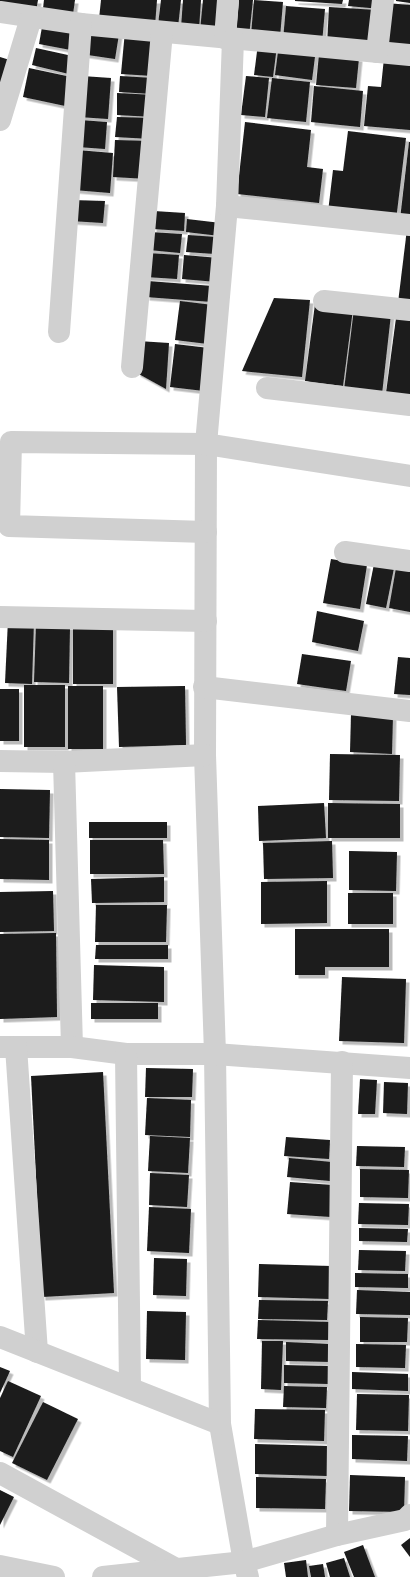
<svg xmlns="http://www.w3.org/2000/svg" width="410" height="1577" font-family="'Roboto Condensed',sans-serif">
<defs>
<filter id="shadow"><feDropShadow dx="3.5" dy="3.5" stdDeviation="0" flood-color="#0004"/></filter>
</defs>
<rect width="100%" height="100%" fill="#fff"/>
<g fill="#1a1a1a" filter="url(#shadow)">
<path d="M0,0H38L36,11L0,5Z"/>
<path d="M44,0H75L72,21L42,17Z"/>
<path d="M101,0H157L155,25L99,19Z"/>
<path d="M161,0H181L178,27L158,25Z"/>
<path d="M183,0H201L199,29L181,28Z"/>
<path d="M203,0H226L223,34L200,31Z"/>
<path d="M239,0H253L249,36L236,34Z"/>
<path d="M254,0L283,2L280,37L251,35Z"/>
<path d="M295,0H343L342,4L295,1Z"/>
<path d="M349,0H382L381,9L348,6Z"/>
<path d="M396,0H410V3L396,1Z"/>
<path d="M386,3L410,5V48L382,45Z"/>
<path d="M286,6L325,9L322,43L283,40Z"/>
<path d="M329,7L376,10L374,48L327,45Z"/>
<path d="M42,27L79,34L76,51L39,44Z"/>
<path d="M84,29L119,34L115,59L81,54Z"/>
<path d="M125,31L156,34L153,76L121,74Z"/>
<path d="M258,44L277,46L273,77L254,75Z"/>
<path d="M279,44L316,49L312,80L275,75Z"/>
<path d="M36,48L77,57L73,75L32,65Z"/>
<path d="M319,54L359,58L356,88L316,85Z"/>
<path d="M0,57L13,61L0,100Z"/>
<path d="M384,58L410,60V130L364,126L368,86L381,87Z"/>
<path d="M29,68L76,78L70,107L23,97Z"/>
<path d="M82,76L111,78L108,119L79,117Z"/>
<path d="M120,76L153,78L152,94L119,92Z"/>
<path d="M246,76L269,78L265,117L241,115Z"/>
<path d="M272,78L310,82L306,122L267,118Z"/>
<path d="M314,86L363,91L360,127L311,122Z"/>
<path d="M117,93L154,95L153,117L117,115Z"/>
<path d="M117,117L152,118L151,139L115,137Z"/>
<path d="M80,120L107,122L105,149L78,147Z"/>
<path d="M245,122L311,130L307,167L323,169L319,203L237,194Z"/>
<path d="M348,131L406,138L396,220L328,212L333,170L343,171Z"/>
<path d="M115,140L150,141L148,179L113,177Z"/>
<path d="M409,142H410V220L400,219Z"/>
<path d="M77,150L113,153L110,193L74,190Z"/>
<path d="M72,200L105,201L103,223L71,221Z"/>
<path d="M154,211L185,213L184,231L153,229Z"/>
<path d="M187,219L221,223L220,236L186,232Z"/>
<path d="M407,229H410V304L398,303Z"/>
<path d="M150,232L182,234L180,253L149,250Z"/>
<path d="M188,235L216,237L215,254L186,252Z"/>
<path d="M148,253L179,255L177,279L146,277Z"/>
<path d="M184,255L219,258L217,282L182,279Z"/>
<path d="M148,281L213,286L212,302L146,297Z"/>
<path d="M274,298L310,300L302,377L242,371Z"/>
<path d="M180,301L213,305L208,344L175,340Z"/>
<path d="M315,304L353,309L343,386L305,381Z"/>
<path d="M354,309L391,314L382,394L344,390Z"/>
<path d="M396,318L410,320V397L386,393Z"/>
<path d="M138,341L169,343L166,389L137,373Z"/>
<path d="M175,344L209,348L204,391L170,387Z"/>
<path d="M331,559L367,565L360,609L323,603Z"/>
<path d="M375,559L395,563L386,608L366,604Z"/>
<path d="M396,568L410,571V612L389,608Z"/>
<path d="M317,611L364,621L358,651L312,642Z"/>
<path d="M8,620L34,621L32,684L5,683Z"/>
<rect x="73" y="624" width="40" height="60"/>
<path d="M36,625L70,626L69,683L34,682Z"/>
<path d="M302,654L351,661L346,691L297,684Z"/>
<path d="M398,657L410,658V695L394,694Z"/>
<rect x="24" y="685" width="41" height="62"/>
<rect x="68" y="686" width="35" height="63"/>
<path d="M185,686L186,745L119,747L117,687Z"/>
<rect x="0" y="689" width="19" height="52"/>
<path d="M351,714L393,715L392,754L350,752Z"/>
<path d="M330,754L400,755L399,801L329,800Z"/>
<path d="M0,789L50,790L49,838L0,837Z"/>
<path d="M324,803L326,838L259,841L258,806Z"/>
<path d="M328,803L400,804V838H328Z"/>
<rect x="89" y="822" width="78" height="16"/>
<path d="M0,839L49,840V880L0,879Z"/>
<path d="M90,840H163L164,874H90Z"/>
<path d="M332,841L333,878L264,879L263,843Z"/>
<path d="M349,851L397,852L396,891L349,890Z"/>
<path d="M164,877V902L92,903L91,879Z"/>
<path d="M327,881V923L261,924V882Z"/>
<path d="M53,891L54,931L0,932V892Z"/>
<rect x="348" y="893" width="45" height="31"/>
<path d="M96,905H167L166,942H95Z"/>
<path d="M295,929H389V967H325V975H295Z"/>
<path d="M56,933L57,1017L0,1019V934Z"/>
<path d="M96,945H168V959H95Z"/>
<path d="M94,965L164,967V1002L93,1000Z"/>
<path d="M342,977L406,979L404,1043L339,1041Z"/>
<rect x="91" y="1003" width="67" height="16"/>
<path d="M146,1068L193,1069L192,1097H145Z"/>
<path d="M103,1072L114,1293L42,1297L31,1076Z"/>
<path d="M360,1079L377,1080L375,1114H358Z"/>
<path d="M384,1082L408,1083L407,1114L383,1113Z"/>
<path d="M147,1098L191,1100L190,1137L145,1135Z"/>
<path d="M150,1136L190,1138L188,1173L148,1171Z"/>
<path d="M286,1137L330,1140L329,1159L284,1156Z"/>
<path d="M357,1146L405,1147L404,1167L356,1166Z"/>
<path d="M289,1158L332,1162L330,1181L287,1177Z"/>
<path d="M360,1169L409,1170L408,1198L360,1197Z"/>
<path d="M150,1173L189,1175L187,1207L149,1205Z"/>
<path d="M290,1182L333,1185L331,1217L287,1214Z"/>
<path d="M359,1203L409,1204L408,1225L358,1224Z"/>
<path d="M149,1207L191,1209L189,1253L147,1251Z"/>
<path d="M359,1228L408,1229L407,1242L359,1241Z"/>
<path d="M359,1250L406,1251L405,1271L358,1270Z"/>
<path d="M154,1258L187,1259L186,1296L153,1295Z"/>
<path d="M259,1264L331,1266L330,1299L258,1297Z"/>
<path d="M355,1273L408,1274V1288L355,1287Z"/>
<path d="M357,1290L410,1292V1315L356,1314Z"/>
<path d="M259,1300L328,1301L327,1320L258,1319Z"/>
<path d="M147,1311L186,1312L185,1360L146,1359Z"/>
<path d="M360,1317L408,1318L407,1342H360Z"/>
<path d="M258,1320L330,1322V1340L257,1339Z"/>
<path d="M262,1341H283L281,1390L261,1389Z"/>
<path d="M286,1342L332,1344V1362L286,1361Z"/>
<path d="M356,1344L406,1345L405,1368L356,1367Z"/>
<path d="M284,1365L330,1366V1384L284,1383Z"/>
<path d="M0,1367L10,1371L0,1393Z"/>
<path d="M352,1372L408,1374V1391L352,1389Z"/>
<path d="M8,1381L41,1396L13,1457L0,1451V1398Z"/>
<path d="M284,1386L327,1387L326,1408L283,1407Z"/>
<path d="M357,1394L409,1395L408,1431L356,1430Z"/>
<path d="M43,1402L78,1419L47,1480L12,1463Z"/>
<path d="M255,1409L325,1410L324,1441L254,1439Z"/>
<path d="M352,1435L408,1436L407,1461L352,1459Z"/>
<path d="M255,1444L329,1446L328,1476L255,1474Z"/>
<path d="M350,1475L405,1477L404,1512L349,1511Z"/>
<path d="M256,1477L326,1479L325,1509L256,1508Z"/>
<path d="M0,1490L14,1497L0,1525Z"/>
<path d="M410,1538V1557L401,1545Z"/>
<path d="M363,1545L375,1577H354L344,1552Z"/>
<path d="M344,1558L350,1577H330L326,1563Z"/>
<path d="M306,1560L308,1577H286L284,1563Z"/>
<path d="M323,1564L325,1577H311L309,1566Z"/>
</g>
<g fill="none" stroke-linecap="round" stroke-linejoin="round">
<g stroke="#d0d0d0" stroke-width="22">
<path d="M0,12L81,24L410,55"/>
<path d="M225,38L228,0"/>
<path d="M233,39L227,206L206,444L205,755L215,1054L220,1424L244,1562L248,1577"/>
<path d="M377,52L383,0"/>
<path d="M0,120L31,18"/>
<path d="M227,206L410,225"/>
<path d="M324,301L410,310"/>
<path d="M59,332L81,24"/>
<path d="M132,367L162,32"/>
<path d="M267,388L410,405"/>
<path d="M206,532L9,526L11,442L206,444L410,476"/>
<path d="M345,552L410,561"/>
<path d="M0,617L206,621"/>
<path d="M204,687L410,711"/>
<path d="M0,761L64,762L205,755"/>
<path d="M64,762L72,1047"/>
<path d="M0,1047H72L126,1054H215L410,1068"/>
<path d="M16,1047L37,1352"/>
<path d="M126,1054L130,1388"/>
<path d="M0,1337L220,1424"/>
<path d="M0,1473L176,1569"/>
<path d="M337,1535L342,1062"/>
<path d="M0,1566L54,1577"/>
<path d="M103,1577L244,1562L337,1535L405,1520L410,1515"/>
</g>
</g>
</svg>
